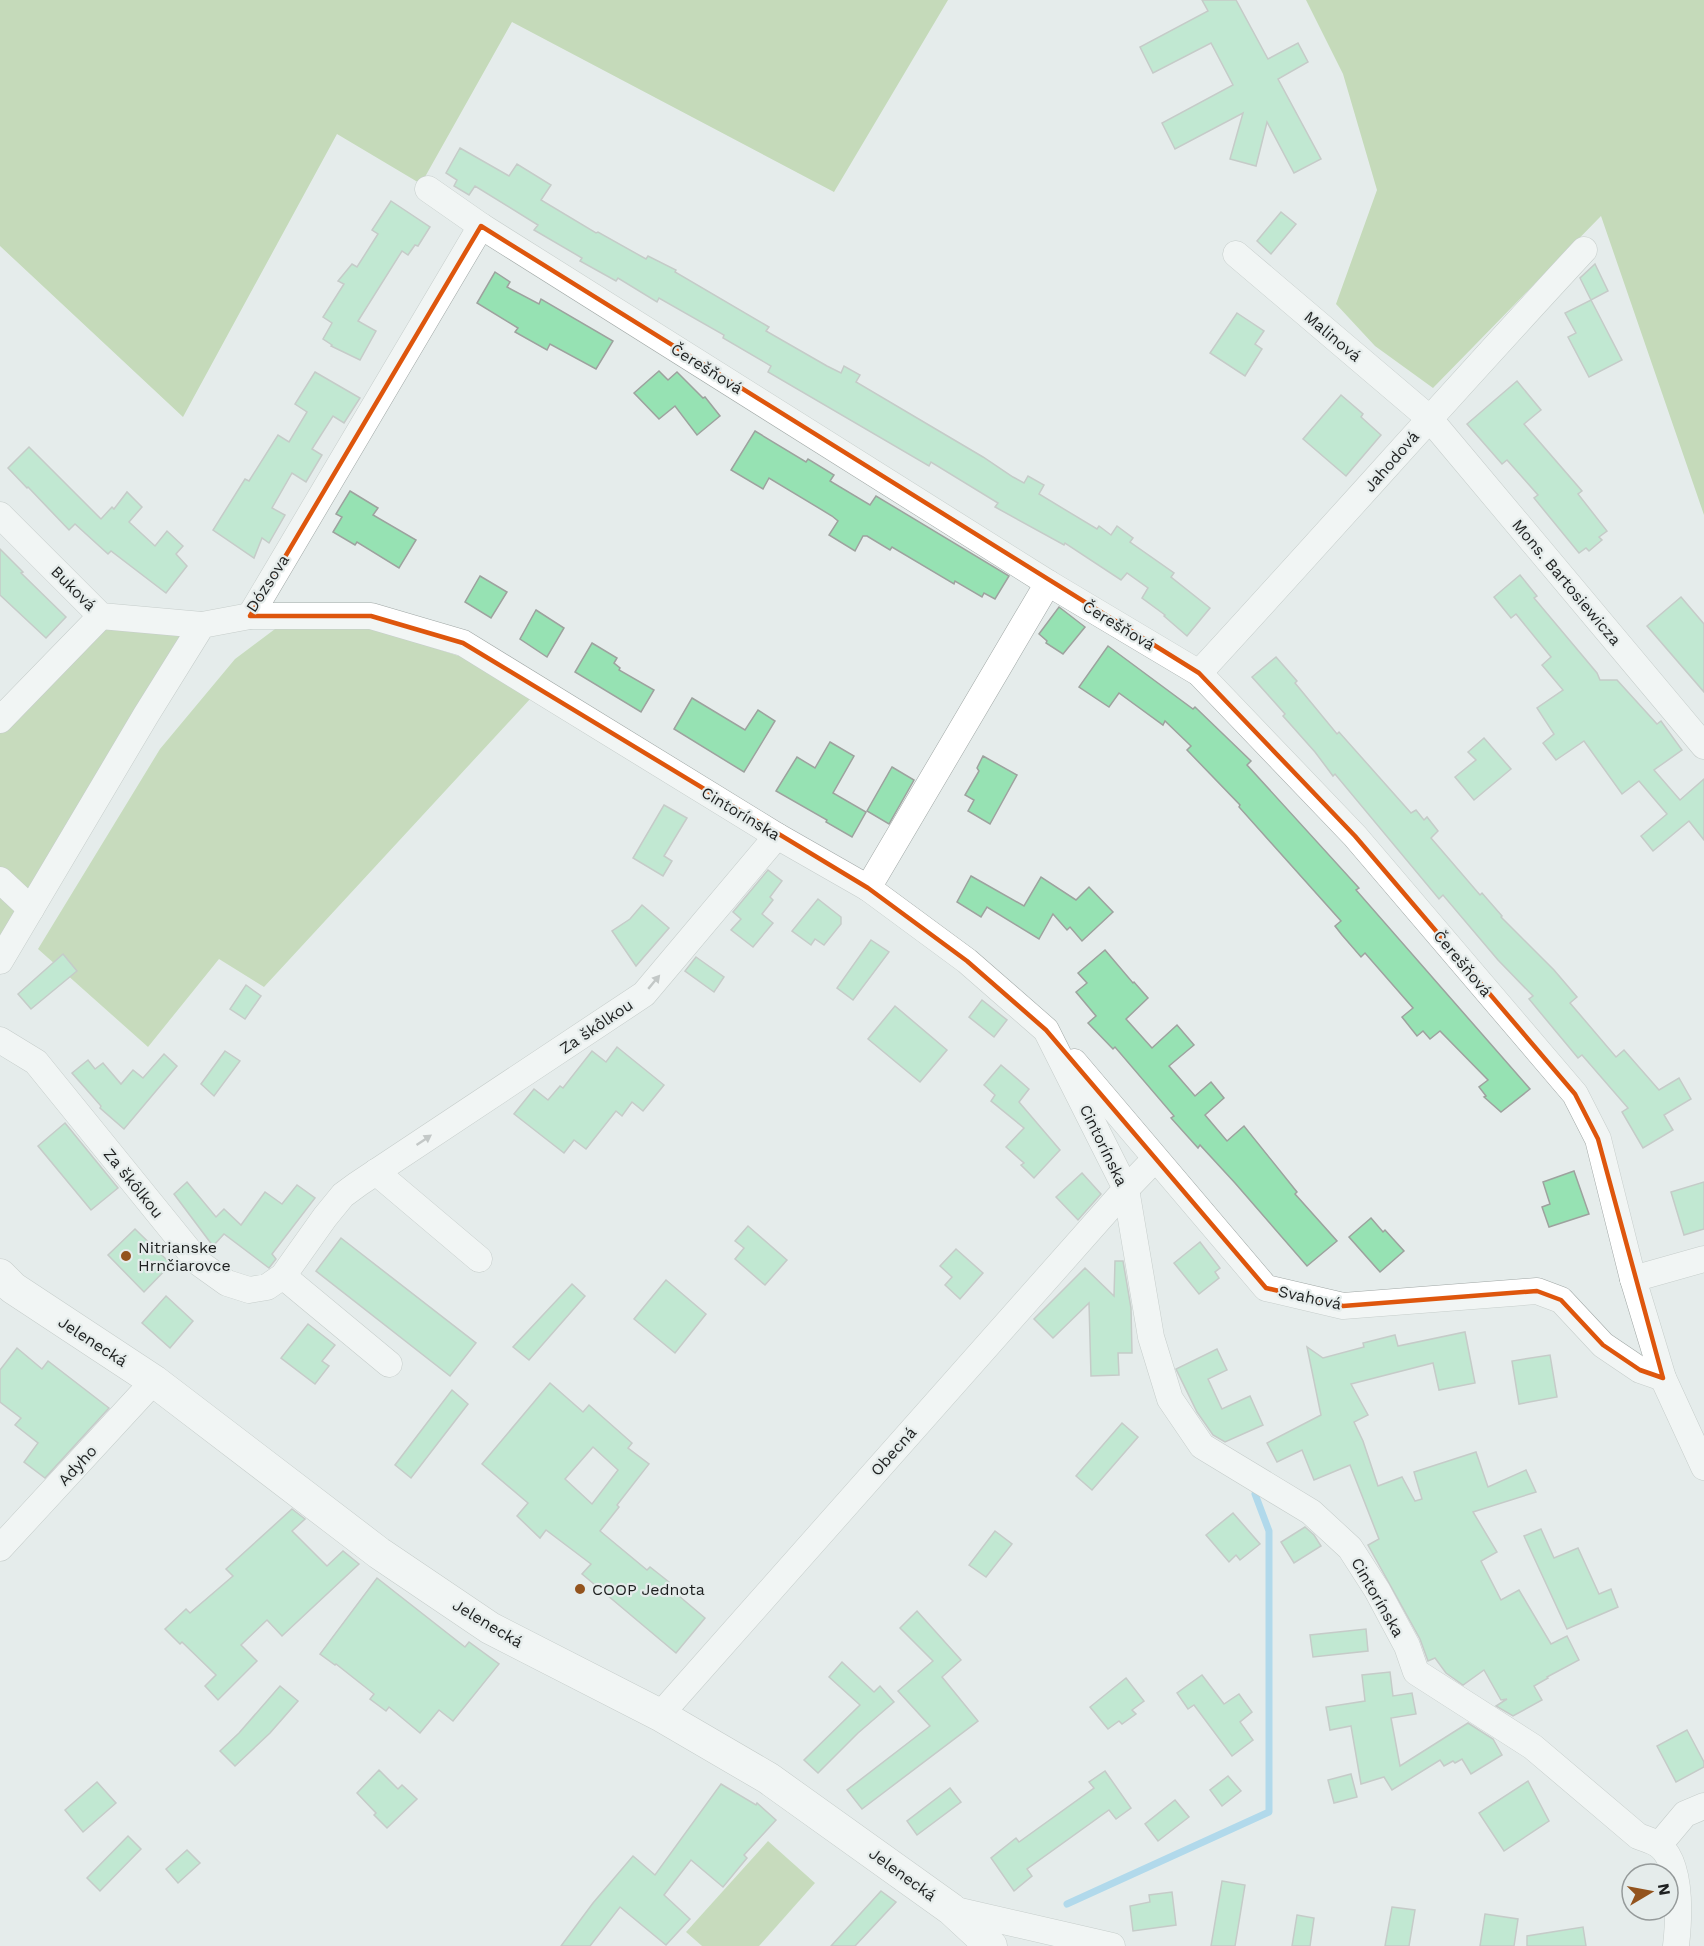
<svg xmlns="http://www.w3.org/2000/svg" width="1704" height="1946" font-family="'Work Sans',sans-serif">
<rect width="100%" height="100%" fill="#e5eceb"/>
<g fill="#a3c686">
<path d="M335,616L468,659L531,698L264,987L219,959L148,1047L38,949L160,749L235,659L287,620Z"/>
<path d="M89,626L172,628L182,637L0,944V720Z"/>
<path d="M768,1841L815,1883L759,1946H702L686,1932Z"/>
</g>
<g fill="#9ec37f">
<path d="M0,0H948L834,192L512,22L421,184L337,134L183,417L0,246Z"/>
<path d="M1306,0H1704V515L1601,216L1433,388L1375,346L1336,304L1377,190L1343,74Z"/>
</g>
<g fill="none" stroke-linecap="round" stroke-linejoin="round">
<path stroke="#71c2eb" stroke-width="7" d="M1067,1904L1269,1812V1531L1255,1494"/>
</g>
<g fill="#96e2b3" stroke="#9da29e" stroke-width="1.5" fill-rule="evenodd">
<path d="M1202,0H1236L1268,59L1298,43L1308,62L1278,79L1321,159L1294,173L1267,122L1256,166L1230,159L1243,113L1175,149L1162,123L1233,85L1211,43L1153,73L1140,47L1208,11Z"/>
<path d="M460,148L509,176L517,164L551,185L541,200L596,233L598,232L646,259L648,256L676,270L675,272L769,327L766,331L827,366L841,373L844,366L860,375L856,382L983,457L1013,477L1024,483L1028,476L1044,485L1039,494L1097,529L1099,526L1111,535L1117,526L1133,538L1130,542L1174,573L1171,577L1210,608L1187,636L1164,616L1165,615L1142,598L1148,588L1127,573L1121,580L1065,543L1064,545L995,507L998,503L931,462L929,466L768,372L771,366L723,338L724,335L659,298L657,302L618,278L616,281L580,261L582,258L534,230L538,225L475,186L469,195L454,186L457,180L446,173Z"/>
<path d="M391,201L430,227L418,246L415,245L408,255L402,251L358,321L376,331L360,360L331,346L332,345L323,339L332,323L323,317L344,284L338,281L352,264L357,267L378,234L372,230Z"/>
<path d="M1281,212L1296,224L1271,254L1257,241Z"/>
<path d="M1595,264L1608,291L1591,300L1580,278Z"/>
<path d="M495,272L510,282L507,287L539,304L541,299L613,341L596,369L550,344L547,350L515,332L518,328L477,303Z"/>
<path d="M1591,300L1622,360L1589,377L1568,337L1576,333L1565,313Z"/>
<path d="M1237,313L1264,331L1255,344L1262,349L1245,376L1210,353Z"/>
<path d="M659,371L668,380L677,372L703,398L705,397L720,416L697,435L675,406L659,419L634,393Z"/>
<path d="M315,372L360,398L344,423L333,416L312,449L322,455L306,482L292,473L272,508L285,515L269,543L262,538L254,558L213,530L245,479L249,481L278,435L289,442L307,412L295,404Z"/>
<path d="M1517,381L1541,410L1524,424L1582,491L1578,494L1607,531L1599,537L1602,540L1589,551L1586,548L1579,553L1534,498L1538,495L1507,460L1502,464L1467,424Z"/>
<path d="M1341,395L1363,414L1361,417L1381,435L1346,476L1303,439Z"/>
<path d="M755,431L806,462L808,459L834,475L830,481L870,505L876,496L1009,576L995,599L984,593L982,597L955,581L954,584L892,547L890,550L867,536H863L855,551L829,535L838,521L832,516L769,478L763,489L731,470Z"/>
<path d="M29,447L101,519L112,507L114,509L127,492L142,507L129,522L155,546L167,531L183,546L176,554L187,566L166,593L111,551L108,554L75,524L69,530L28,487L27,488L8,468Z"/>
<path d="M350,491L378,508L373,515L416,540L399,568L357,542L355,545L333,532L342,517L336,514Z"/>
<path d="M0,549L23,572L21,573L66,617L46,638L0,595Z"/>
<path d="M1520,575L1537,596L1534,598L1597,673L1600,680H1617L1657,724L1661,721L1682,750L1654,770L1680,800L1704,779V840L1689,821L1653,851L1641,836L1667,814L1639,781L1622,794L1584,741L1556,760L1543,743L1554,734L1537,708L1563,690L1542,665L1551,657L1516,614L1511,618L1494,597Z"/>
<path d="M480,576L507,592L491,618L465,602Z"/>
<path d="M1681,597L1704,624V692L1647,626Z"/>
<path d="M1059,607L1085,627L1063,654L1046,643L1047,641L1039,634Z"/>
<path d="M536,610L564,628L547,657L520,639Z"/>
<path d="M592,643L617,658L614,663L620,668L619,670L654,690L641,712L575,672Z"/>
<path d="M1108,646L1193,709L1195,707L1251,761L1247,765L1359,888L1356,890L1530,1089L1501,1112L1484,1097L1486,1096L1479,1087L1488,1080L1440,1031L1430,1039L1423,1031L1417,1036L1402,1017L1413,1008L1365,953L1361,957L1342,935L1335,926L1341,921L1239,807L1240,805L1187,750L1191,746L1165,721L1163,725L1119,693L1109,707L1079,687Z"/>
<path d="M1276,657L1297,681L1295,683L1337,734L1339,732L1411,813L1416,810L1424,820L1427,817L1438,831L1431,838L1480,895L1482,893L1502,916L1501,917L1554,970L1577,997L1570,1003L1616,1057L1624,1050L1659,1090L1679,1078L1691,1099L1664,1115L1673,1130L1643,1148L1622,1112L1628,1108L1582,1055L1578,1058L1529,999L1533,996L1498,960L1443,895L1439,899L1335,774L1333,776L1315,752L1283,716L1285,714L1252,677Z"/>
<path d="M692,698L745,730L758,710L775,721L744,772L674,729Z"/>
<path d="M1484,738L1511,769L1474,800L1455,777L1476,760L1468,752Z"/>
<path d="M830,742L854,756L833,793L866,812L852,837L826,822L827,820L776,791L797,757L815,768Z"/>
<path d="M983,756L1017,775L990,824L968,811L974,800L965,795L979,771L977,768Z"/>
<path d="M892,767L914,780L889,824L867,811Z"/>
<path d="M664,805L687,818L664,856L672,861L663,876L633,858Z"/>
<path d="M768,870L782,881L770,897L773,900L762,914L773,923L753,947L731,930L741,919L733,912Z"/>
<path d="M971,876L1024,906L1041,877L1076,900L1089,887L1113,912L1082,941L1070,927L1067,930L1053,914L1039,939L987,907L981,917L957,902Z"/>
<path d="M818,899L841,917V924L824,945L815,939L811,945L792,931Z"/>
<path d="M642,905L669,928L636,966L612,931L630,919Z"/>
<path d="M871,940L889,952L853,1000L837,988Z"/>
<path d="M1105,950L1133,983L1134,982L1148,998L1126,1019L1152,1048L1177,1025L1194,1045L1169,1066L1195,1096L1211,1082L1224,1098L1205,1115L1227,1141L1244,1126L1297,1192L1295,1194L1337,1241L1307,1266L1235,1183L1200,1145L1198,1148L1171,1118L1174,1116L1115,1047L1113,1049L1088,1023L1096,1016L1076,992L1087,983L1078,973Z"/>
<path d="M63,954L77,971L31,1009L18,994Z"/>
<path d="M696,957L724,977L714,992L685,971Z"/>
<path d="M246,985L261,996L245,1019L230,1009Z"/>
<path d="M982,1000L1007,1020L994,1037L969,1017Z"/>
<path d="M895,1006L947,1050L920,1082L868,1039Z"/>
<path d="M617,1047L664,1085L643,1111L632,1102L622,1116L616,1111L586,1149L574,1140L564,1153L514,1114L534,1089L548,1100L560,1086L563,1088L592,1051L606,1062Z"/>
<path d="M225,1051L240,1061L214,1096L201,1084Z"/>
<path d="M164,1054L177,1066L124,1129L100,1108L101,1106L72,1073L88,1060L95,1069L103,1063L121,1084L133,1070L143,1078Z"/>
<path d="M1001,1065L1029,1089L1019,1102L1060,1150L1034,1178L1021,1165L1024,1163L1006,1147L1024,1128L991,1101L995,1095L984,1085Z"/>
<path d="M65,1123L118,1188L91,1210L38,1146Z"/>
<path d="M1574,1171L1589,1214L1549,1227L1542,1207L1550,1204L1543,1182Z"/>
<path d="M1082,1173L1101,1194L1078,1220L1056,1197Z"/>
<path d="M187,1182L216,1217L224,1209L241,1225L265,1192L282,1204L297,1185L315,1198L272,1254L276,1259L269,1268L224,1234L213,1246L174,1194Z"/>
<path d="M1704,1182V1229L1684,1235L1671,1192Z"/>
<path d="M1371,1218L1383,1232L1385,1230L1404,1251L1380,1272L1349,1237Z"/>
<path d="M748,1226L787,1260L765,1285L735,1259L744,1248L735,1241Z"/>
<path d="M135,1229L171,1264L144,1292L108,1255Z"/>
<path d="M341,1238L476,1343L450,1376L316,1271Z"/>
<path d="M1200,1242L1220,1268L1215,1272L1219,1278L1199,1294L1174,1263Z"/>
<path d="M956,1249L983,1273L960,1299L945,1285L952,1277L940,1266Z"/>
<path d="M1115,1261H1123L1131,1308L1132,1353H1118L1119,1375L1091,1376L1089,1303L1053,1338L1034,1319L1085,1268L1114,1296Z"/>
<path d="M666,1280L706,1314L675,1353L634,1319Z"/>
<path d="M572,1284L585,1296L529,1360L513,1347Z"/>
<path d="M166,1296L193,1321L170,1348L142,1323Z"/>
<path d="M308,1324L335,1345L322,1361L329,1366L315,1384L281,1358Z"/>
<path d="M1465,1332L1475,1383L1439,1390L1433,1363L1351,1384L1368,1415L1354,1422L1363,1441L1378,1486L1402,1477L1415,1501L1422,1499L1414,1472L1476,1452L1488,1487L1526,1470L1536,1492L1473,1512L1497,1552L1481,1561L1501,1600L1519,1590L1551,1644L1567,1636L1579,1660L1547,1677L1548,1678L1534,1686L1542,1700L1513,1716L1496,1706L1507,1699L1501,1700L1484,1670L1463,1685L1446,1673L1435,1658L1428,1661L1420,1639L1368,1545L1379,1539L1350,1465L1314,1480L1302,1450L1277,1462L1267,1443L1321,1415L1307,1347L1323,1358L1364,1347L1363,1343L1395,1335L1398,1346Z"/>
<path d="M17,1348L42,1369L48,1361L109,1408L45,1478L24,1462L38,1443L15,1425L21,1418L0,1402V1370Z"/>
<path d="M1217,1349L1227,1370L1208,1379L1222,1409L1250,1396L1263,1425L1225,1442L1213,1435L1197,1412L1176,1369Z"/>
<path d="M1550,1355L1557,1397L1519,1404L1512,1361Z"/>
<path d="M550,1383L583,1412L589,1405L632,1443L628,1448L649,1464L617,1505L619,1507L600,1531L647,1570L650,1567L669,1582L666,1585L705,1618L676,1653L582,1574L591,1564L546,1530L540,1538L517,1516L528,1503L482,1464ZM593,1447L618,1470L592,1504L565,1479Z"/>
<path d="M452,1390L468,1404L411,1478L395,1465Z"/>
<path d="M1122,1423L1138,1437L1092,1490L1076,1476Z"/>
<path d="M292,1509L305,1519L292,1531L327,1566L343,1551L359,1564L282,1636L267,1620L241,1645L257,1661L218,1700L205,1686L216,1675L182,1642L180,1644L165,1629L186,1609L190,1613L233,1576L226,1569Z"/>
<path d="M1233,1513L1260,1544L1240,1560L1236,1555L1229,1562L1206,1535Z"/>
<path d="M1305,1527L1314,1535L1321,1546L1294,1563L1281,1542Z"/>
<path d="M1541,1529L1554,1558L1578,1548L1599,1594L1611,1589L1618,1607L1567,1629L1524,1536Z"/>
<path d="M995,1531L1012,1544L986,1577L969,1565Z"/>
<path d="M377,1578L465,1647L469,1642L499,1664L453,1721L439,1710L420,1733L389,1707L386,1711L370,1699L374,1694L336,1664L335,1665L320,1654Z"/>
<path d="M917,1611L961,1660L942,1677L978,1721L862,1809L847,1790L930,1726L898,1691L933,1661L900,1628Z"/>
<path d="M1366,1629L1368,1651L1313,1657L1310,1635Z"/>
<path d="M842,1662L874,1692L880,1686L894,1702L858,1733L818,1773L804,1760L860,1705L829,1677Z"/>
<path d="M1390,1672L1393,1696L1412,1693L1416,1714L1391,1718L1400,1766L1468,1723L1493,1739L1502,1755L1471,1774L1462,1759L1455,1763L1453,1761L1444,1766L1440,1760L1392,1790L1384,1777L1361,1784L1351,1726L1330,1730L1326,1707L1365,1701L1362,1675Z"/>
<path d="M1202,1675L1224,1704L1239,1694L1252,1712L1240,1722L1253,1740L1232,1756L1194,1705L1188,1709L1177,1693Z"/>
<path d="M1126,1678L1144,1701L1132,1710L1136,1714L1122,1724L1119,1721L1108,1729L1090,1707Z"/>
<path d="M280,1686L298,1701L270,1733L235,1766L220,1751L239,1733Z"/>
<path d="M1687,1730L1704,1762V1767L1676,1782L1657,1746Z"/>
<path d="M379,1770L398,1789L402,1785L417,1799L387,1828L374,1815L376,1813L357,1793Z"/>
<path d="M1105,1771L1131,1808L1116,1819L1109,1810L1027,1869L1032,1876L1014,1891L991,1858L1016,1838L1019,1842L1094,1788L1089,1782Z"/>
<path d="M1351,1774L1357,1797L1334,1803L1328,1780Z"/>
<path d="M1228,1776L1241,1791L1222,1806L1210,1790Z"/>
<path d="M1528,1781L1549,1821L1504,1851L1479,1813Z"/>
<path d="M97,1782L116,1803L83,1832L65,1810Z"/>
<path d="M721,1784L756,1805L757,1803L776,1820L744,1855L747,1858L723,1887L691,1860L664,1895L690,1919L666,1945L620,1907L590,1946H561L593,1903L633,1856L655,1875Z"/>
<path d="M950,1788L961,1802L917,1835L907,1821Z"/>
<path d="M1175,1800L1189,1817L1158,1841L1145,1824Z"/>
<path d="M128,1836L141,1849L100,1891L87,1878Z"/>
<path d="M187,1850L200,1863L178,1883L166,1869Z"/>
<path d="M1222,1881L1245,1885L1235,1946H1211Z"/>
<path d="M881,1891L896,1902L855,1946H831Z"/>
<path d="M1172,1892L1176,1925L1133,1931L1130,1906L1150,1902L1149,1895Z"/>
<path d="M1392,1907L1415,1910L1409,1946H1385Z"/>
<path d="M1485,1914L1518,1919L1514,1946H1480Z"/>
<path d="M1297,1915L1314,1918L1310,1946H1292Z"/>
<path d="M1583,1927L1586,1946H1527V1936Z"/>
</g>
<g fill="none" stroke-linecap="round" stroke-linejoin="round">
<defs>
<g id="minor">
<path d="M428,189L481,226L1048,583L1199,673L1355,836L1575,1094L1598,1139L1633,1279L1663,1378L1704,1467"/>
<path d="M1236,254L1429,418L1704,746"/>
<path d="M0,515L101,616L202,625"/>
<path d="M250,616L481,226"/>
<path d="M1199,673C1328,533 1454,390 1584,250"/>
<path d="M0,720L101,616"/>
<path d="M0,880L31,909"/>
<path d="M868,888L1048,583"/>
<path d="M0,961L146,715L202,625L250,616H371L463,643L777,836L868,888L967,961L1046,1030L1126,1189L1151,1337L1170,1399L1202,1446L1311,1512L1350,1548L1377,1590L1407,1646L1416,1672L1533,1747L1638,1836C1645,1839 1654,1841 1660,1846C1682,1865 1679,1919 1676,1946"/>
<path d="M0,1040L36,1062L199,1263L227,1283L249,1290L267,1287L283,1276L325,1217L343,1195L358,1184L644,994L777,836"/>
<path d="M1074,1062L1266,1288L1343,1306L1537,1291L1561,1300L1603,1345L1640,1370L1663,1378"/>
<path d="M376,1172L479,1259"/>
<path d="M283,1276L389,1364"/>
<path d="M1633,1279L1704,1259"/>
<path d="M0,1548L154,1381"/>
<path d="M660,1715L1126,1189L1155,1159"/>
<path d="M1659,1845L1685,1814L1704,1806"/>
<path d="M951,1909L1112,1946"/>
</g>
<path id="tertiary" d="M0,1275L13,1288L154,1381L379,1553L490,1628L660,1715L768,1778L951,1909L991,1946"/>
</defs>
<use href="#minor" stroke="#a0a7a5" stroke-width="27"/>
<use href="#tertiary" stroke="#a0a7a5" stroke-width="33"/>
<use href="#minor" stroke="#fff" stroke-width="26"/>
<use href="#tertiary" stroke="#fff" stroke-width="32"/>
</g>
<defs><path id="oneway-solid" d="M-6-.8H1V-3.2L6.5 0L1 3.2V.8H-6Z" transform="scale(1.5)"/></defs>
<g fill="#9a9b9b">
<use href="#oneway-solid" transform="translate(654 982) rotate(-50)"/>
<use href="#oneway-solid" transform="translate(424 1140) rotate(-34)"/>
</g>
<path d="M0 0H1704V1946H0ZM481,226L1199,673L1355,836L1575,1094L1598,1139L1663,1378L1640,1370L1603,1345L1561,1300L1537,1291L1343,1306L1266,1288L1046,1030L967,961L868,888L463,643L371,616H250Z" fill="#e5eceb" fill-opacity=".55" fill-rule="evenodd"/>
<path fill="none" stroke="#de560d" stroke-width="4.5" stroke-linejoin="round" d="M481,226L1199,673L1355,836L1575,1094L1598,1139L1663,1378L1640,1370L1603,1345L1561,1300L1537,1291L1343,1306L1266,1288L1046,1030L967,961L868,888L463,643L371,616H250Z"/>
<g fill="#93531d" stroke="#e5eceb" stroke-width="2">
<circle cx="126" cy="1256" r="6"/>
<circle cx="580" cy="1589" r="6"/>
</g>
<g text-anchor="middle" stroke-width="4.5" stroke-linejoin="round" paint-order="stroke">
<g font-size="16" fill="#1e2020" stroke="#e5eceb">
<text transform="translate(1333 336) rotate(40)" y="6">Malinová</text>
<text transform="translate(707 368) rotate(32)" y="6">Čerešňová</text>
<text transform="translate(1391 461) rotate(-49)" y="6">Jahodová</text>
<text transform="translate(1567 582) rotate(50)" y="6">Mons. Bartosiewicza</text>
<text transform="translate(267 583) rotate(-57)" y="6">Dózsova</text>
<text transform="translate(74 588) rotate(45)" y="6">Buková</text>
<text transform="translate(1119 625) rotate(31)" y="6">Čerešňová</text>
<text transform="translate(741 813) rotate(31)" y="6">Cintorínska</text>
<text transform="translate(1463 963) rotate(50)" y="6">Čerešňová</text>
<text transform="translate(596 1026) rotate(-34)" y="6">Za škôlkou</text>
<text transform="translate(1104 1145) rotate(64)" y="6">Cintorínska</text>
<text transform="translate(134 1183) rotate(51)" y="6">Za škôlkou</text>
<text transform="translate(1310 1297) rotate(12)" y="6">Svahová</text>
<text transform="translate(93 1341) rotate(33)" y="6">Jelenecká</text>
<text transform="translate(893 1451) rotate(-48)" y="6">Obecná</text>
<text transform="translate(77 1465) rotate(-47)" y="6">Adyho</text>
<text transform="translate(1378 1597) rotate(60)" y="6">Cintorínska</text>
<text transform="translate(488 1623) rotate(31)" y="6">Jelenecká</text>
<text transform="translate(903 1874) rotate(36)" y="6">Jelenecká</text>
</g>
<g font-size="16" fill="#1e2020" stroke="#e5eceb" text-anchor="start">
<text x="138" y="1253">Nitrianske<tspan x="138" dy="18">Hrnčiarovce</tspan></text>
<text x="592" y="1595">COOP Jednota</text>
</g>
</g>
<g transform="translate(1650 1892) rotate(80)"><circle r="28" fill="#e5eceb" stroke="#959a9a" stroke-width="1.5"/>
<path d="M0-4.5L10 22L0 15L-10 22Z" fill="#93531d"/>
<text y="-9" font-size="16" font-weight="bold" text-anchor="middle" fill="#1e2020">N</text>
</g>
</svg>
